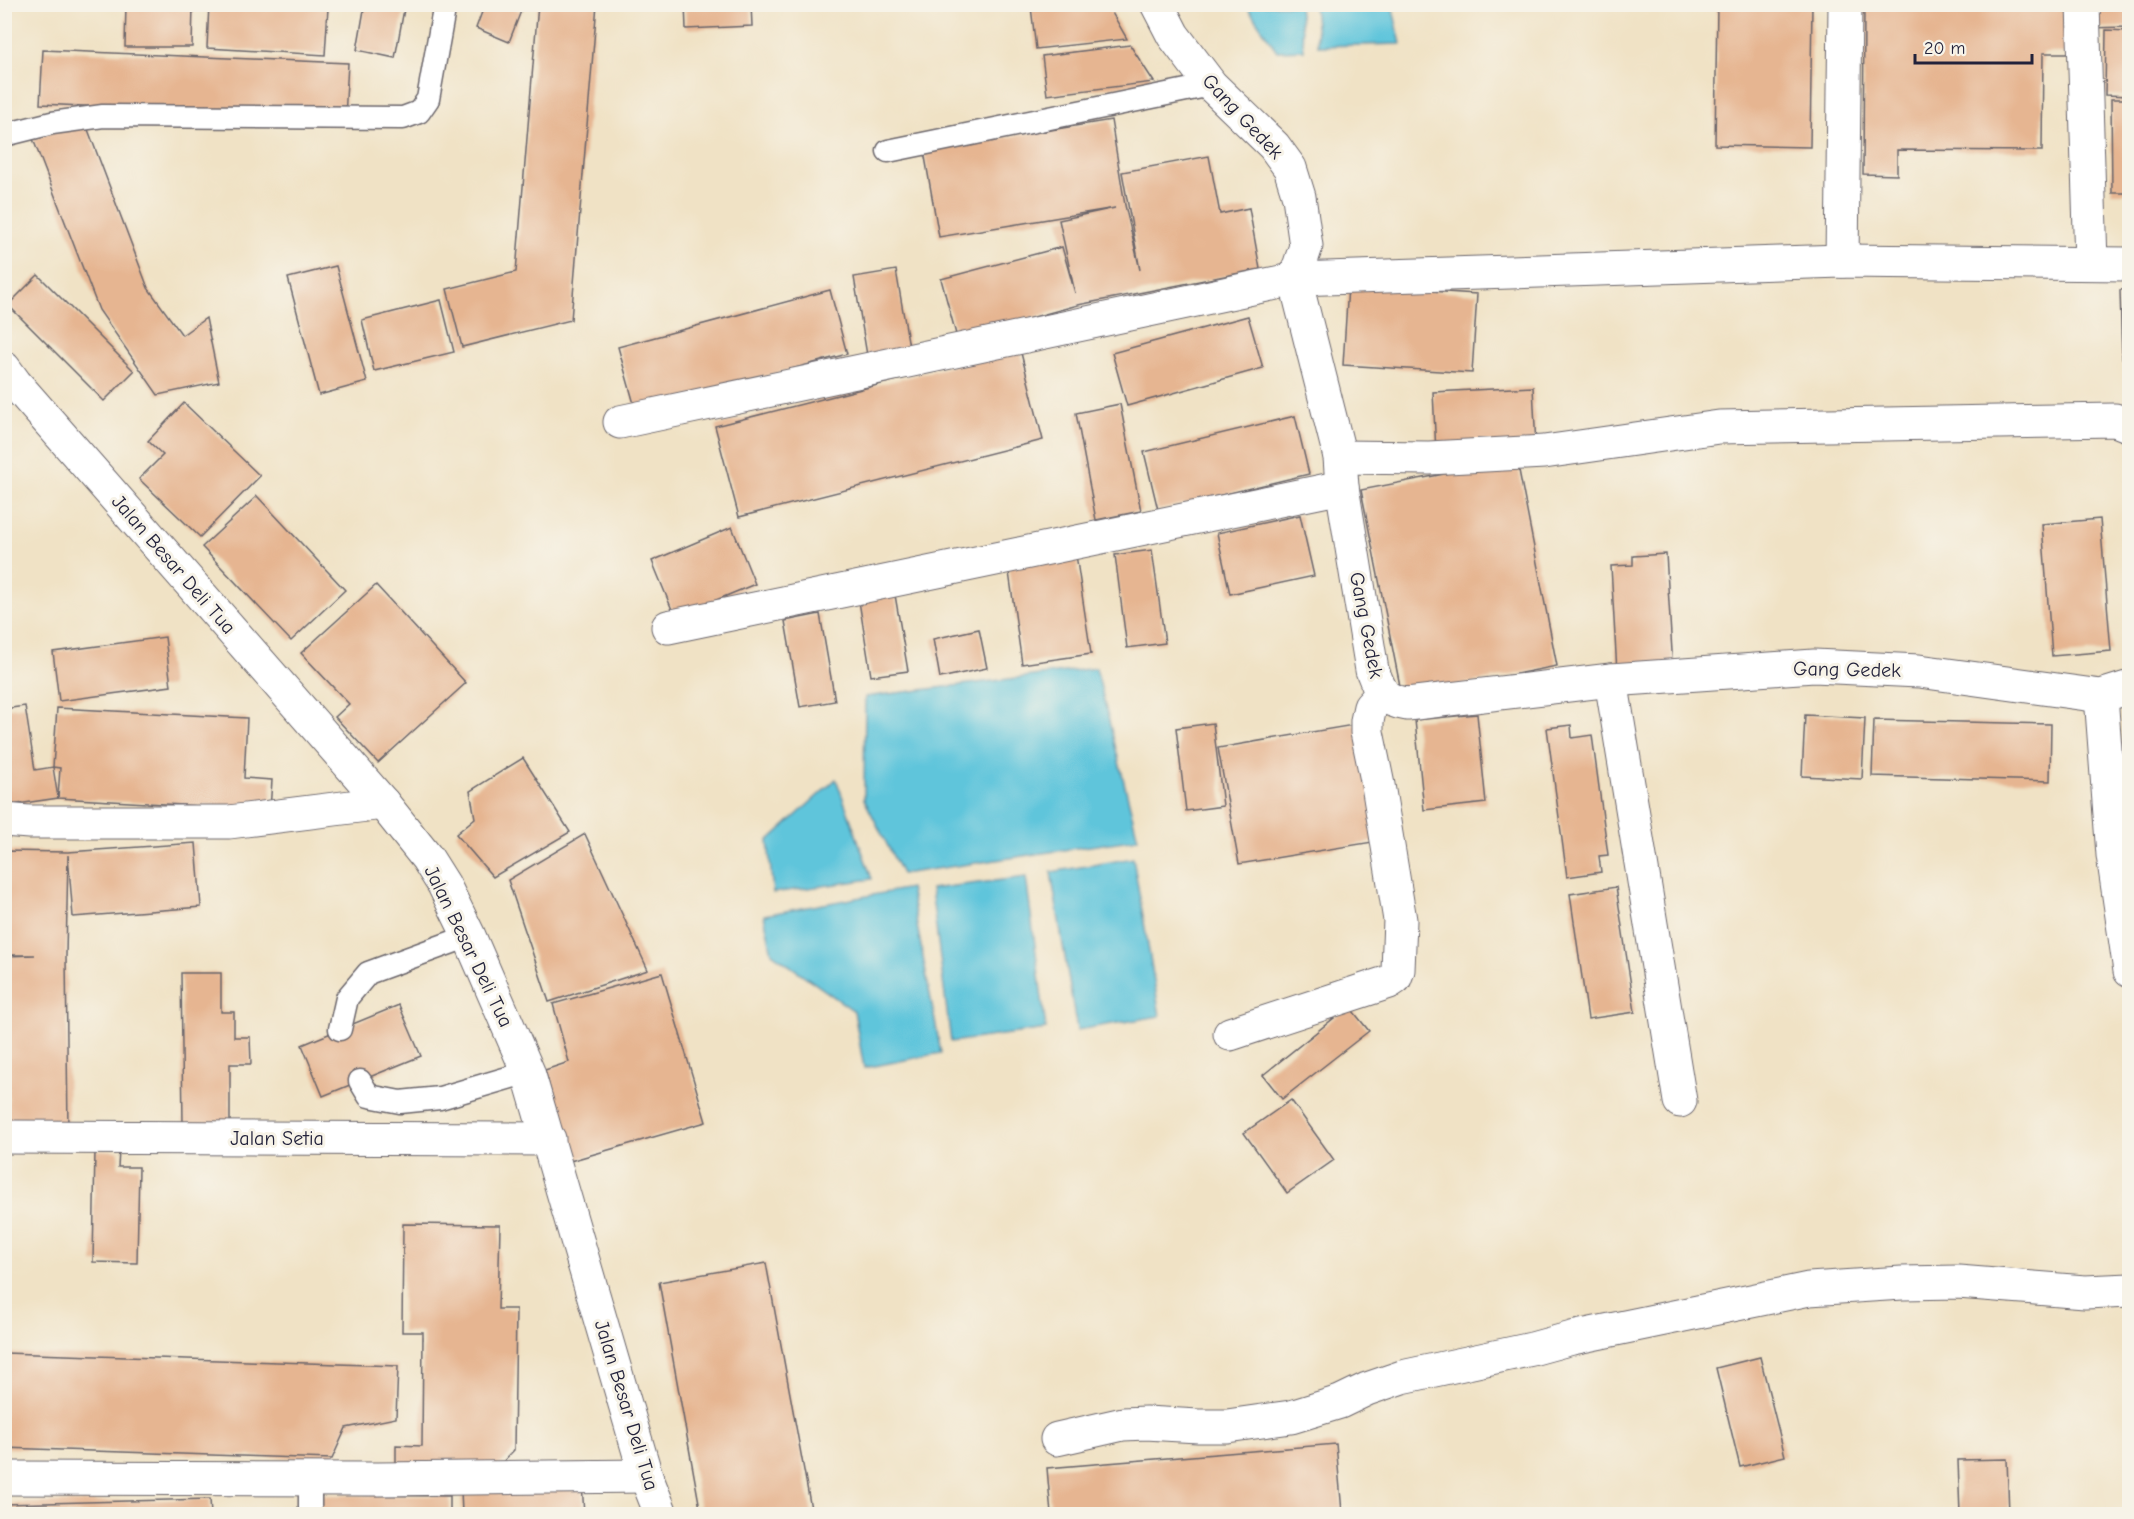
<svg xmlns="http://www.w3.org/2000/svg" width="2134" height="1519" font-family="'Comic Neue',sans-serif">
<rect width="100%" height="100%" fill="#f7f3e8"/>
<filter id="ink" filterUnits="userSpaceOnUse"><feTurbulence type="fractalNoise" baseFrequency=".0167" numOctaves="2"/><feDisplacementMap in="SourceGraphic" scale="12" xChannelSelector="R" yChannelSelector="G"/><feConvolveMatrix kernelMatrix="1 2 1 2 8 2 1 2 1" color-interpolation-filters="sRGB"/></filter>
<filter id="wash" filterUnits="userSpaceOnUse"><feTurbulence type="fractalNoise" baseFrequency=".008" numOctaves="4" result="noise"/><feDisplacementMap in="SourceGraphic" scale="24" xChannelSelector="R" yChannelSelector="G"/><feGaussianBlur stdDeviation="1.35" result="paint"/><feColorMatrix in="noise" values="0 0 0 0 0 0 0 0 0 0 0 0 0 0 0 0 0 1.4 0 .05"/><feComposite in="paint" operator="in"/></filter>
<g filter="url(#wash)">
<rect width="100%" height="100%" fill="#f0e2c5"/>
<g fill="#5ec5db" stroke="#40748b" stroke-width="1.5">
<path d="M1246,5H1299L1304,50L1277,51Z"/>
<path d="M1314,5H1392L1401,44L1318,46Z"/>
<path d="M1096,668L1138,839L902,874L864,799L865,697Z"/>
<path d="M836,779L872,879L773,893L768,841Z"/>
<path d="M1133,858L1160,1016L1077,1030L1051,872Z"/>
<path d="M1026,877L1046,1029L951,1042L931,889Z"/>
<path d="M910,888L941,1053L864,1068L854,1011L772,953L764,915Z"/>
</g>
<g id="blocks">
<g fill="#e6b591">
<path d="M126,4H193L192,47H125Z"/>
<path d="M209,4H261L328,8L325,55L207,48Z"/>
<path d="M365,4H405L395,58L357,50Z"/>
<path d="M485,4H505L521,11L509,42L476,28Z"/>
<path d="M538,4H597L571,320L462,347L447,289L516,272Z"/>
<path d="M685,4H751L752,26L686,29Z"/>
<path d="M872,4H918V6L873,8Z"/>
<path d="M1053,4H1107L1127,39L1036,49L1031,7Z"/>
<path d="M1717,4H1812L1810,147L1715,145Z"/>
<path d="M1864,4H2071V53H2043L2042,151L1897,150V175L1863,174Z"/>
<path d="M2085,4H2130V27L2085,28Z"/>
<path d="M2106,30L2130,31V96L2105,95Z"/>
<path d="M1130,45L1154,82L1047,95L1042,56Z"/>
<path d="M43,50L348,63L345,118L40,104Z"/>
<path d="M2111,99H2130V193H2112Z"/>
<path d="M84,119L148,288L182,335L206,318L219,382L158,395L99,310L33,139Z"/>
<path d="M1111,120L1125,205L1140,270L1122,172L1209,156L1220,214L1249,208L1260,269L1078,305L957,338L941,279L1062,247L1075,293L1059,220L1115,208L939,237L924,151Z"/>
<path d="M336,266L367,382L319,395L288,278Z"/>
<path d="M896,270L909,347L867,355L854,277Z"/>
<path d="M38,275L134,371L104,401L8,305Z"/>
<path d="M1348,286L1477,294L1472,373L1343,365Z"/>
<path d="M2130,289V359H2122L2120,290Z"/>
<path d="M830,290L847,354L636,411L618,347Z"/>
<path d="M441,300L454,352L374,371L362,320Z"/>
<path d="M1248,316L1263,368L1127,406L1112,353Z"/>
<path d="M1020,349L1043,440L739,517L715,426Z"/>
<path d="M1533,387L1536,447L1436,452L1433,392Z"/>
<path d="M184,403L260,476L200,537L139,479L163,455L148,441Z"/>
<path d="M1120,404L1141,511L1096,520L1076,413Z"/>
<path d="M1295,416L1309,474L1158,510L1144,452Z"/>
<path d="M1517,460L1557,666L1402,696L1361,490Z"/>
<path d="M257,496L345,590L291,641L202,547Z"/>
<path d="M1300,515L1314,576L1230,594L1217,533Z"/>
<path d="M2100,519L2111,651L2052,656L2042,524Z"/>
<path d="M732,527L755,584L675,617L652,561Z"/>
<path d="M1075,548L1091,654L1022,664L1007,558Z"/>
<path d="M1152,550L1165,643L1127,648L1115,555Z"/>
<path d="M1666,554L1673,668L1617,672L1611,566L1633,565V556Z"/>
<path d="M376,585L466,683L378,763L335,717L349,704L301,653Z"/>
<path d="M895,595L908,671L871,676L859,601Z"/>
<path d="M820,614L835,701L800,707L785,621Z"/>
<path d="M979,629L987,668L940,678L933,639Z"/>
<path d="M165,637L171,686L59,701L53,652Z"/>
<path d="M25,706L35,770L53,767L58,798L4,806V709Z"/>
<path d="M57,708L247,718L244,778L272,780L270,810L58,798L60,768L53,767Z"/>
<path d="M1477,714L1486,803L1424,810L1415,720Z"/>
<path d="M1805,715L1865,718L1862,779L1802,776Z"/>
<path d="M1874,720L2051,724L2050,781L1872,776Z"/>
<path d="M1213,723L1223,806L1186,811L1176,728Z"/>
<path d="M1359,724L1379,841L1239,864L1218,748Z"/>
<path d="M1571,725L1572,738L1592,735L1608,855L1599,856L1601,872L1567,877L1547,728Z"/>
<path d="M523,758L570,832L493,877L456,834L475,818L470,791Z"/>
<path d="M585,834L648,970L549,1002L508,880Z"/>
<path d="M196,843L201,907L73,917L68,855L66,956L68,1131L9,1132L7,956L35,955H4V851L68,852Z"/>
<path d="M1616,887L1635,1012L1588,1019L1570,894Z"/>
<path d="M181,973H221V1012H234V1037H250L251,1064H230V1124H183Z"/>
<path d="M662,973L706,1122L570,1161L545,1070L569,1062L553,1004Z"/>
<path d="M399,1005L421,1056L323,1096L302,1045Z"/>
<path d="M1349,1006L1369,1031L1282,1099L1263,1075Z"/>
<path d="M1291,1100L1334,1160L1287,1193L1244,1133Z"/>
<path d="M95,1150L119,1151L118,1167H139L137,1263L93,1262Z"/>
<path d="M403,1224L500,1225L498,1309H516L514,1450L496,1469L396,1468V1445L422,1446L423,1332H402Z"/>
<path d="M766,1263L812,1514H701L659,1282Z"/>
<path d="M4,1353L398,1366L396,1418L346,1428L332,1459L4,1448Z"/>
<path d="M1760,1357L1785,1456L1740,1467L1716,1368Z"/>
<path d="M1336,1444L1342,1512L1310,1514H1051L1047,1468Z"/>
<path d="M2007,1459L2009,1514H1960L1958,1460Z"/>
<path d="M582,1484L584,1514H462L461,1489Z"/>
<path d="M319,1495L450,1496V1514H319Z"/>
<path d="M210,1499L211,1514H4V1504Z"/>
</g>
</g>
</g>
<g filter="url(#ink)">
<use href="#blocks" fill-opacity="0" stroke="#6a656b" stroke-width="1.5"/>
<g fill="none" stroke-linecap="round" stroke-linejoin="round">
<defs>
<g id="lane">
<path d="M4,135L52,123L103,116L403,118L419,112L428,99L445,4"/>
<path d="M888,151L1211,85"/>
<path d="M340,1029L347,998L368,973L469,936"/>
<path d="M360,1081L369,1096L400,1102L440,1098L528,1072"/>
<path d="M310,1479V1514"/>
</g>
<g id="street">
<path d="M1157,4L1173,35L1211,85L1274,146L1290,168L1299,197L1306,246L1295,279L1340,457L1342,487L1372,670C1381,692 1382,700 1407,704L1611,680L1814,666L1919,671L2101,696L2130,687"/>
<path d="M2083,4L2091,263"/>
<path d="M1842,261L1845,4"/>
<path d="M620,422L1295,279L1842,261L2130,264"/>
<path d="M1340,457L1429,458L1544,452L1719,427L2115,420L2130,426"/>
<path d="M668,627L1342,487"/>
<path d="M1611,680L1680,1101"/>
<path d="M2101,696L2113,855L2130,971"/>
<path d="M4,820L29,822H229L383,803"/>
<path d="M1230,1034L1389,982L1395,978L1398,970L1400,920L1378,785L1367,732V721L1370,707L1382,694"/>
<path d="M4,1137L549,1139"/>
<path d="M1057,1439L1123,1424L1146,1423L1198,1426H1227L1291,1417L1340,1402L1367,1389L1402,1377L1532,1349L1572,1338L1809,1289L1902,1283L1958,1282L2085,1292L2130,1290"/>
<path d="M4,1478L378,1479L646,1476"/>
</g>
<path id="primary" d="M4,368L15,383L383,803L427,858L444,885L469,936L528,1072L646,1476L661,1514"/>
</defs>
<use href="#lane" stroke="#6a656b" stroke-width="25"/>
<use href="#street" stroke="#6a656b" stroke-width="35"/>
<use href="#primary" stroke="#6a656b" stroke-width="35"/>
<use href="#lane" stroke="#fff" stroke-width="22"/>
<use href="#street" stroke="#fff" stroke-width="33"/>
<use href="#primary" stroke="#fff" stroke-width="33"/>
</g>
</g>
<g text-anchor="middle" stroke-width="6" stroke-linejoin="round" paint-order="stroke">
<g font-size="20" fill="#22223b" stroke="#f7f3e8">
<text transform="translate(1243 116) rotate(47)" y="7">Gang Gedek</text>
<text transform="translate(174 564) rotate(49)" y="7">Jalan Besar Deli Tua</text>
<text transform="translate(1367 625) rotate(79)" y="7">Gang Gedek</text>
<text transform="translate(1847 669) rotate(1)" y="7">Gang Gedek</text>
<text transform="translate(469 946) rotate(64)" y="7">Jalan Besar Deli Tua</text>
<text x="277" y="1145">Jalan Setia</text>
<text transform="translate(627 1405) rotate(73)" y="7">Jalan Besar Deli Tua</text>
</g>
</g>
<rect width="2134" height="1519" fill="none" stroke="#f7f3e8" stroke-width="24"/>
<path d="M1915 54v9h117v-9" fill="none" stroke="#22223b" stroke-width="3"/>
<text x="1924" y="54" font-size="18" fill="#22223b" stroke="#f7f3e8" stroke-width="4.5" paint-order="stroke">20 m</text>
</svg>
